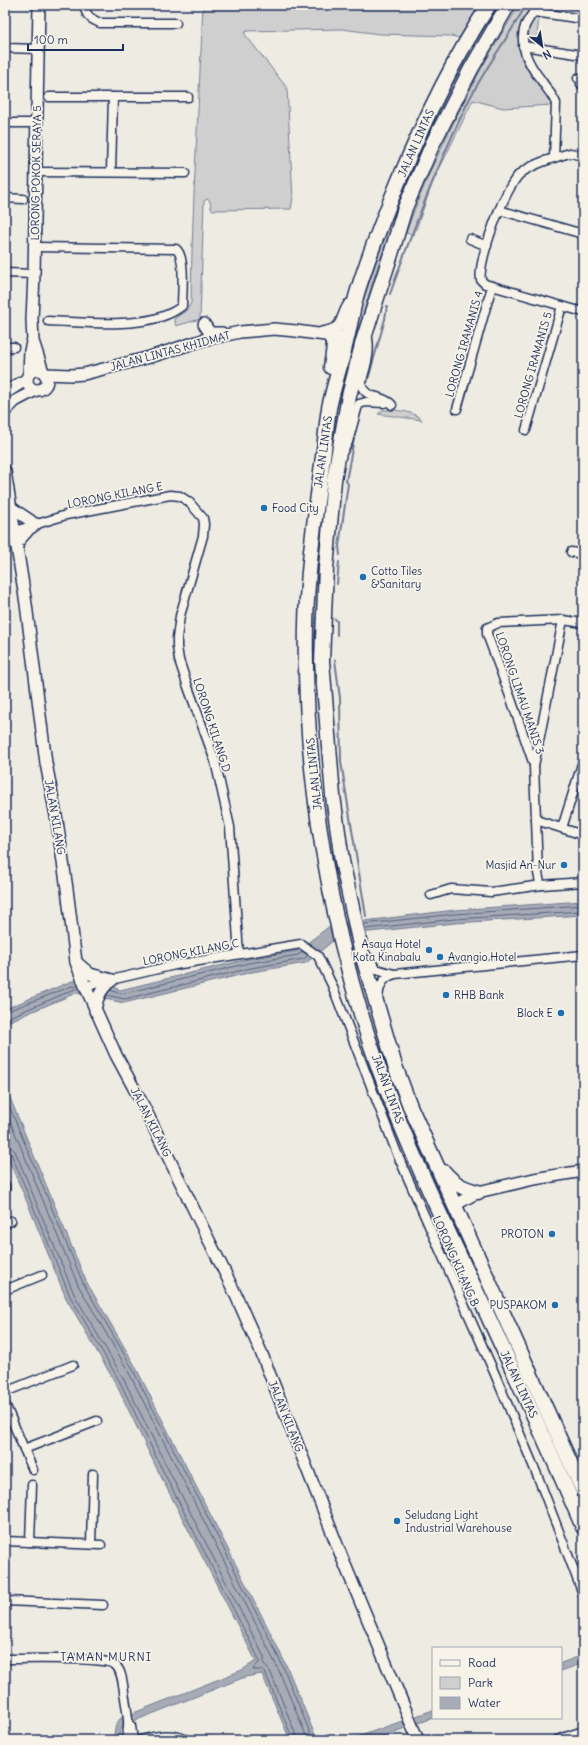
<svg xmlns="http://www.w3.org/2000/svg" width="588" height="1745" font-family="Delius,sans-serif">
<rect width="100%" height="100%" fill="#eeebe2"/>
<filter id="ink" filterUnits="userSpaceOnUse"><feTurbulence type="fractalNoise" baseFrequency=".025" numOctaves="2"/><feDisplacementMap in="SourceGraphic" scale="8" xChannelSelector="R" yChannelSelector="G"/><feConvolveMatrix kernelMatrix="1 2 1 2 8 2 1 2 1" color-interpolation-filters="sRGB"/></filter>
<g filter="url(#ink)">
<g fill="#cfcfcf" stroke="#757f96">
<path d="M203,5H481L460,38L451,36L380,34L342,29L247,31L244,33L287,88L293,198L291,209L213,210L211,208L210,201L207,199L204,201L200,319L176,326L174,319L187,310L191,303C192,203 199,104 203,5Z"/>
<path d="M497,5H503L398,209L376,271L359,327L357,328C356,317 366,293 370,281C401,185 444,91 497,5Z"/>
<path d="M520,5H532C515,34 513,52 534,79C540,87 548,95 552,105L503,108L473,100L432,184L414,235L406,233C418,198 433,165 449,132C470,88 493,46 520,5Z"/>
<path d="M536,16L539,17L536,43L530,42C525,32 530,24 536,16Z"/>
<path d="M383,410C396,410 412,410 422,420L378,414Z"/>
</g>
<g fill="#a6abb5" stroke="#6e7992">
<path d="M583,901V915L455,923L369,932L334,940L306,963L252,972L124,1003L76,993L5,1023V1009L72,981L113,986L120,990L248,959L297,951L331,925L455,910Z"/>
<path d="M5,1086L86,1281L134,1364L272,1636L287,1667L317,1740H290L262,1674L245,1677L124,1725L120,1731L119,1740H113L116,1724L121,1718L242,1670L256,1661L156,1467L116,1384L66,1298L25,1197L5,1152Z"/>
<path d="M583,1655V1663L561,1671V1663Z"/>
<path d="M433,1710V1718L372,1740H349Z"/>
</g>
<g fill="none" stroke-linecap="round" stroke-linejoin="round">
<g stroke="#536181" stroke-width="1">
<path d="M364,924L455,914L583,905"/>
<path d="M365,929L455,919L583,911"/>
<path d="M110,990L121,994L249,963L298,955L303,951"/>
<path d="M106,995L125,999L251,968L304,959L308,955"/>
<path d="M5,1012L72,986L76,987L75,989L5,1019"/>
<path d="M5,1096L83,1283L131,1366L269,1638L284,1669L313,1740"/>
<path d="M5,1109L78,1285L127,1369L264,1640L279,1671L308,1740"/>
<path d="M5,1145L11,1147L15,1151L74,1294L124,1380L165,1463L264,1657V1665L270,1671L298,1740"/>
<path d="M5,1151L11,1153L70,1296L120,1382L160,1465L259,1659V1663L254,1668L253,1670H262L265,1672L293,1740"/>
</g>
<g stroke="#6e7992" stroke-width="2">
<path d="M390,294C413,229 438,164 468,102C485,68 508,38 526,5"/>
<path d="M367,383L385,319L387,306"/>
<path d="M340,555L339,546L348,484L346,481L356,428"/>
<path d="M337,584L339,562"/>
<path d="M335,619L337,621V635"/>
<path d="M335,660L340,698L341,762L366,916"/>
</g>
<defs>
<g id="street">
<path d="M85,5C85,16 91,19 100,23H176"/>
<path d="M538,5C534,12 528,19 525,26C518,46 529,65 541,80C546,88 552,94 556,103L554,158"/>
<path d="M534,12L583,19"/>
<path d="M523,46L583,55"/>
<path d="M5,48L38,49"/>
<path d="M578,78L582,79L581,84L583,85"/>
<path d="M49,97H188"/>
<path d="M5,123H36"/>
<path d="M583,156L570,153L563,155C550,159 533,164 521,173C506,184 477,262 481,280L485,284L583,312"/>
<path d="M36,172L185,173"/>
<path d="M111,172L113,97"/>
<path d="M5,198L23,199"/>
<path d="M499,210L583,234"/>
<path d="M470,239L487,246"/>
<path d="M35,247L176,249C186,256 182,293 182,306C151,331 87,322 48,321"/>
<path d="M5,273L34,274"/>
<path d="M367,335C372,351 365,369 361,384C365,400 383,394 392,405"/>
<path d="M5,347H14"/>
<path d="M457,409L492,286"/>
<path d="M526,430L562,306"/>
<path d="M342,453L348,442L357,409L359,404L366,402L384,403"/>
<path d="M15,531L66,515L170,495L180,496L189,502L203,518L204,524L203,536L180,616L177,638V647L179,660L188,687L215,761L230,827L239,954"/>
<path d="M571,552L583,554"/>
<path d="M563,620L534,766L538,873L540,883L542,885L583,882"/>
<path d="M534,765L511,699L487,634V628L498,623L563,620L583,623"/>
<path d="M536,820L583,835"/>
<path d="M562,828L583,761"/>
<path d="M431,895L451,889L491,892L542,885"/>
<path d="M367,956L376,969L394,974"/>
<path d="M85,986L175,965L301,944L318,956L332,985L398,1156L494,1372L538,1477L583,1594"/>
<path d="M378,999C379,986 382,978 395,974L583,955"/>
<path d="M5,1185V1190"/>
<path d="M5,1224L11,1221"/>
<path d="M5,1290L42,1275"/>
<path d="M5,1392L73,1365"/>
<path d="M5,1404L33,1470"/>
<path d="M24,1449L97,1421"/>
<path d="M5,1541L101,1545"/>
<path d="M30,1542L32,1485"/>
<path d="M91,1544L93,1474"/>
<path d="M5,1601L103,1605"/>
<path d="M5,1659C23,1659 103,1657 114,1664C123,1670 123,1688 125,1698C127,1712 131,1727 125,1740"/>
<path d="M131,1726L133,1740"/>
<path d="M140,1740C156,1736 171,1732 187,1740"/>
<path d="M557,1740L583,1731"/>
</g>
<g id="secondary">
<path d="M39,5L34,274L32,320L33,341L43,372"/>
<path d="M204,324L210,333H222"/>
<path d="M322,333C346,329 339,321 349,305"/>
<circle cx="37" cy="380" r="10"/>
<path d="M29,374L30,351L32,342"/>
<path d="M45,374L71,375L84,374L150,357L203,340L240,332L274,329L296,331L347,338"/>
<path d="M5,393L27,379"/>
<path d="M5,411L15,401L36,390"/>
<path d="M5,471L26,604L46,763L57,821L67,889L76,962L85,986L116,1055L143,1105L196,1214L234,1291L261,1352L343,1560L418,1740"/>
<path d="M10,507L31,521"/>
<path d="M16,544L29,529L36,524"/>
<path d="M76,962L90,974L112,980"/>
<path d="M95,1011C97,997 101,988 112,980"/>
<path d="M455,1205L478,1192L534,1179L583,1171"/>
</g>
<g id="highway">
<path d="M489,5C452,61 423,122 397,185C383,219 369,255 358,290C353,306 351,322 347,338C342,361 334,384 329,408C326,427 325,446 322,464C315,518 307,571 306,625C303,772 330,931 379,1069C408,1148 444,1223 480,1299C515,1374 550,1450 583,1527"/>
<path d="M508,5L471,69L433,143L405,208L391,254L363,341L349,396L334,480L326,568L322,661L333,796L342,861L362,954L395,1066L410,1106L583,1491"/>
<path d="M331,336L334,347L331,367"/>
<path d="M444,1172C454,1184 464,1189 478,1192"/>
</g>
</defs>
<use href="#street" stroke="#1b2f5e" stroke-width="11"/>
<use href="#secondary" stroke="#1b2f5e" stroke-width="14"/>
<use href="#highway" stroke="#1b2f5e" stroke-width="17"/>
<use href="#street" stroke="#f7f3e8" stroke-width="8"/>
<use href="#secondary" stroke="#f7f3e8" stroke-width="11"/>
<use href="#highway" stroke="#f7f3e8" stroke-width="14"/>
</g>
</g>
<g fill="#1f6fb2" stroke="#f7f3e8" stroke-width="1.5">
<circle cx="264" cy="508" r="4"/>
<circle cx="363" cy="577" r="4"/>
<circle cx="564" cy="865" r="4"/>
<circle cx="429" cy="950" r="4"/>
<circle cx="440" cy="957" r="4"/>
<circle cx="446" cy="995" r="4"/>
<circle cx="561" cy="1013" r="4"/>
<circle cx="552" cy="1234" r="4"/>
<circle cx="555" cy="1305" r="4"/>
<circle cx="397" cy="1521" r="4"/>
</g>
<g text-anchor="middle" stroke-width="3.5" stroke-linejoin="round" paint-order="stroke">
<g font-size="11" fill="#1b2f5e" stroke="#f7f3e8">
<text transform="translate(416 143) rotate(-66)" y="4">JALAN LINTAS</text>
<text transform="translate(36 173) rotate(-89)" y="4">LORONG POKOK SERAYA 5</text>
<text transform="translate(464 344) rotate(-74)" y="4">LORONG IRAMANIS 4</text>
<text transform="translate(170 351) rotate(-15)" y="4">JALAN LINTAS KHIDMAT</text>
<text transform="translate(533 365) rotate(-74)" y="4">LORONG IRAMANIS 5</text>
<text transform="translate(323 452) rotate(-82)" y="4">JALAN LINTAS</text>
<text transform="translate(115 495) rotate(-11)" y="4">LORONG KILANG E</text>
<text transform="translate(520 693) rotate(71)" y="4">LORONG LIMAU MANIS 3</text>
<text transform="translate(212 725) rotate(72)" y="4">LORONG KILANG D</text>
<text transform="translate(314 774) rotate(-96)" y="4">JALAN LINTAS</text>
<text transform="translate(55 817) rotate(80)" y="4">JALAN KILANG</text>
<text transform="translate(191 952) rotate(-11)" y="4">LORONG KILANG C</text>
<text transform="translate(388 1089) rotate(70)" y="4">JALAN LINTAS</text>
<text transform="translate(151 1122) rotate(63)" y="4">JALAN KILANG</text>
<text transform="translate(456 1261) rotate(66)" y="4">LORONG KILANG B</text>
<text transform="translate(519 1384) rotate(65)" y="4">JALAN LINTAS</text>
<text transform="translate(286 1416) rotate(68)" y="4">JALAN KILANG</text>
</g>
<g font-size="11" fill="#1b2f5e" stroke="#f7f3e8" text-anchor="start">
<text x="272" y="512">Food City</text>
<text x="371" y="575">Cotto Tiles<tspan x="371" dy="13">&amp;Sanitary</tspan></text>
<text x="556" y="869" text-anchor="end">Masjid An-Nur</text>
<text x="421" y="948" text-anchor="end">Asaya Hotel<tspan x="421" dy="13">Kota Kinabalu</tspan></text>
<text x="448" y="961">Avangio Hotel</text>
<text x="454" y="999">RHB Bank</text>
<text x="553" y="1017" text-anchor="end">Block E</text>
<text x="544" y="1238" text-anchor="end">PROTON</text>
<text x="547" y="1309" text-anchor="end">PUSPAKOM</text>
<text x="405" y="1519">Seludang Light<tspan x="405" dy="13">Industrial Warehouse</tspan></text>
</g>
<g font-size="12" letter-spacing="1" fill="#1b2f5e" stroke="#f7f3e8">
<text x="106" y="1661">TAMAN MURNI</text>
</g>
</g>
<rect width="588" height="1745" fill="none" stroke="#f7f3e8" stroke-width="20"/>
<rect x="10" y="10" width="568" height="1725" fill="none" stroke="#1b2f5e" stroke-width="1.5" filter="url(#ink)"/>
<rect x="432" y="1647" width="130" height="72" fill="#f7f3e8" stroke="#9fa5b1"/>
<rect x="440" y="1660" width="20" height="6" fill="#f7f3e8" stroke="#9fa5b1"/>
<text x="468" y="1667" font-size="12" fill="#1b2f5e">Road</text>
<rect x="440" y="1677" width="20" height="12" fill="#cfcfcf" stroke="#9fa5b1"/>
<text x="468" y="1687" font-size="12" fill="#1b2f5e">Park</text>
<rect x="440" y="1697" width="20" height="12" fill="#a6abb5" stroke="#9fa5b1"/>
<text x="468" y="1707" font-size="12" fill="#1b2f5e">Water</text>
<g transform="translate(542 46) rotate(150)" stroke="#f7f3e8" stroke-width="3" paint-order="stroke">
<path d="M0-3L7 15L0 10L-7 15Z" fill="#1b2f5e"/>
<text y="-6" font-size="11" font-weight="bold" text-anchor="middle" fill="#1b2f5e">N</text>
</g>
<path d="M28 44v6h95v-6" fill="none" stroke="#1b2f5e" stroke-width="2"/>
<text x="34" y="44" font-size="12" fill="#1b2f5e" stroke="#f7f3e8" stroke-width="3" paint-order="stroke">100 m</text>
</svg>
